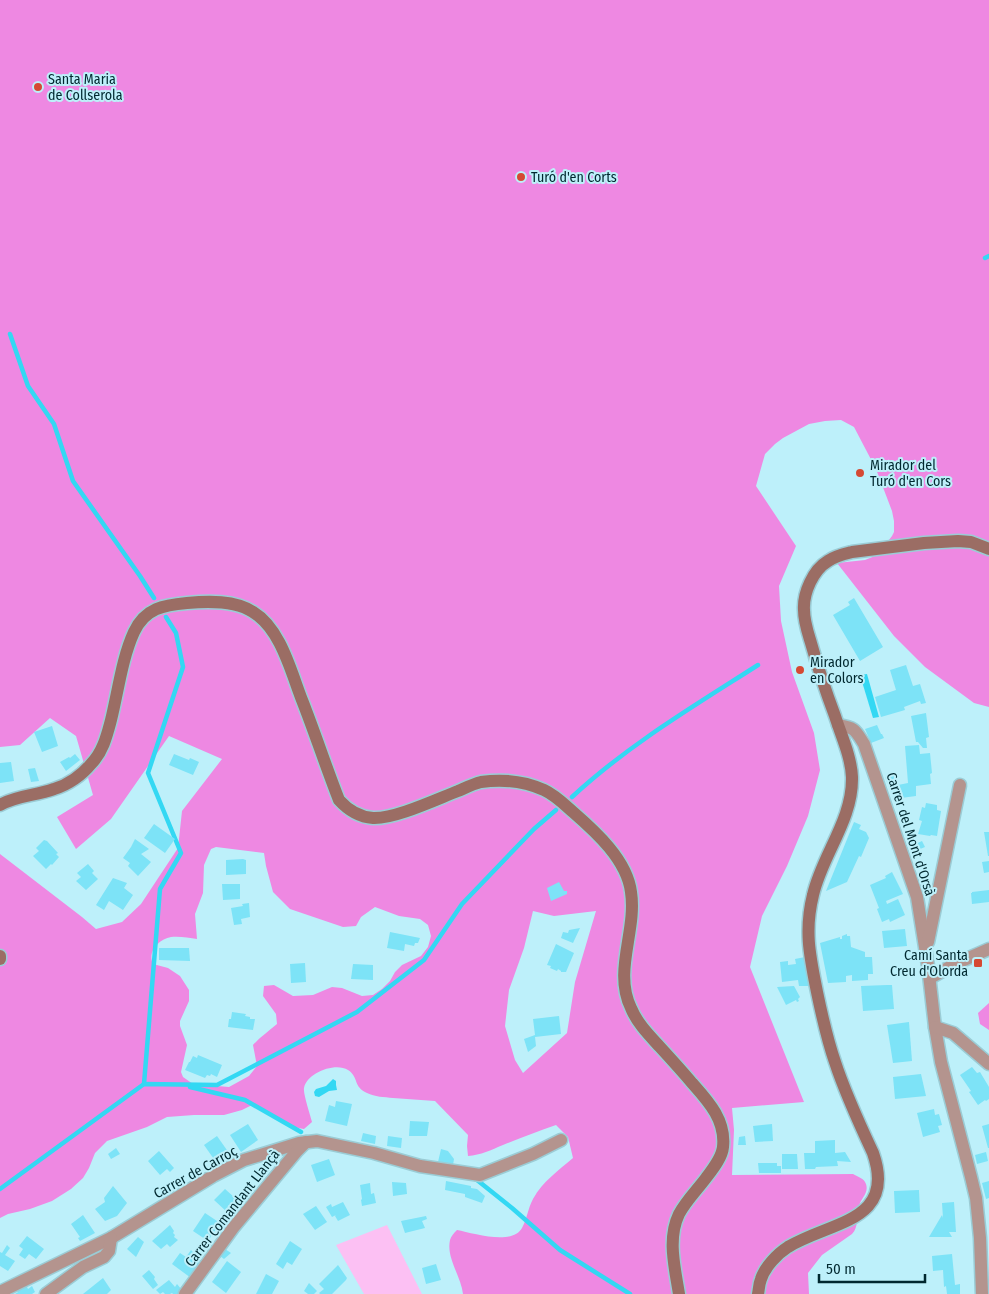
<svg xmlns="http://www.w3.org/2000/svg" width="989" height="1294" font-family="'Fira Sans Condensed',sans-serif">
<rect width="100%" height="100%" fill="#bdf0fa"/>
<path fill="#fcc0f3" d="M387,1225L422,1294H364L336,1245Z"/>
<g fill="#ee88e2" fill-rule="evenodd">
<path d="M0,0H989V707L974,703L925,667L894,636L837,563L865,560L875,556L879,553L892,536L894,532V521L892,511L876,469L854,427L841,420L825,421L809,424L783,438L775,444L765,454L756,486L796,546L779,586L781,621L792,672L814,733L820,770L808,816L787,866L762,916L750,967L804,1102L732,1108L734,1130L732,1175L853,1174C858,1177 864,1178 866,1184C869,1193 861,1198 859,1206C856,1216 859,1227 852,1234L822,1255L808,1273L809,1294H463C461,1276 446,1258 450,1240C451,1236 454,1233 457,1230C473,1233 512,1246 522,1228C527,1219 528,1208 533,1199C543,1181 558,1171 573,1158L568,1137L556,1125C538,1131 521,1138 503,1145C491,1150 481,1155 468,1156L467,1146L468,1135L435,1101C421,1100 407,1099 393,1098C384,1097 375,1097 367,1093C353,1087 359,1077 348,1070C335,1062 307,1073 304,1088C303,1094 310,1114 312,1122L304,1129C281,1125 273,1114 254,1104L242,1110L224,1115H194L167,1117L147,1127L107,1141L95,1153L89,1168L83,1178L71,1189L52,1201L30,1209L8,1214L0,1218V854L82,917L96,929L122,922L141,904L178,848L182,811L222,759L169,736L111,819L76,849L57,817L93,795L76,736L50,718L20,745L0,747ZM216,847L264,853L266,866L273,892L290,909L343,927L356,926L361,917L375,907L399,916L420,919L428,925L431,936L428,947L421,956L402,965L395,972L390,981L382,989L373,995L362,996L342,988L332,987L313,995L293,996L274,985L264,986L263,996L276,1014L277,1024C269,1031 260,1037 253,1045L257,1066L249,1076L229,1087L193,1084L183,1077L181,1072L187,1045L180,1026V1021L189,1001V990L180,976L168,968L153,964C147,952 159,939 171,937C180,936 189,938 197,939L195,914L203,893L204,865L211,849ZM533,911L554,916L596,911L575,982L567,1033L523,1073L515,1060L505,1026L509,990L524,948Z"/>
<path d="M989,1003V1030L980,1024L978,1013Z"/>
</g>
<g fill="#33d8f3">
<path d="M867,674L879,717L873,718L860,675Z"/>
<path d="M333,1079L336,1081V1085L337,1090L329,1091L319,1097L315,1096L314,1092L316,1089L326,1086Z"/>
</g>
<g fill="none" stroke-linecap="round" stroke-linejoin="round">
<g stroke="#33d8f3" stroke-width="4.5">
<path d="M985,258L989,256"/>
<path d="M10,334L28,386L54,424L73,481L140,576L154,598"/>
<path d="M572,797C628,745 694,706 758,665"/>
<path d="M144,1084L160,889L181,853L148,773L183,667L176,633L166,617"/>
<path d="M190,1087L245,1100L301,1132"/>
<path d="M475,1179L477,1180L512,1208L560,1250L630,1294"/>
<path d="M0,1189L144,1084L217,1085L357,1012L424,960L462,904L534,829L556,810"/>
</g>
</g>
<g fill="#7de3f7">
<path d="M854,598L883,647L860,661L833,615L850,605L848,602Z"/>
<path d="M906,665L913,686L920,684L926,703L921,704L920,701L904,707L905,710L881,717L875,697L896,690L890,670Z"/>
<path d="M926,713L929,737L926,738L927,748H923L918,742H916L911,716Z"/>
<path d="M877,725L881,734H882L884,738L871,743L865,729Z"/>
<path d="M52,726L58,746L42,752L34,732Z"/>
<path d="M919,745L920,754L930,753L932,773L930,774L931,784L916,786V796L901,798V801L895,802L885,777L897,775L898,785L908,783L905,746Z"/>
<path d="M75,754L80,760L66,771L60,762L69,757L70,758Z"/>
<path d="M174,754L189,760L190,758L199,762L193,775L169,765Z"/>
<path d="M11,762L14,781L0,783V763Z"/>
<path d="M35,768L39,781L31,782L28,769Z"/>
<path d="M926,803L937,805V810L941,811L937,836L931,835L930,836L918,834L922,821L919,820L922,807L925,808Z"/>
<path d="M854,822L861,825L859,829L866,832L869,838L861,857L859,856L847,882L826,891Z"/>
<path d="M154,824L175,839L165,853L144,838Z"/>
<path d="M984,832H989V856H988Z"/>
<path d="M135,839L149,849L141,854L151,862L138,876L128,866L130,863L123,858L131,847Z"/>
<path d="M44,840L47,841L58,853L56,854L59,857L52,865L51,864L46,869L33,856L39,851L36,848Z"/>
<path d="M922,841L925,847L913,852L911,846Z"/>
<path d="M243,859L246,860V874L226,875V860Z"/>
<path d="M989,861V872L984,873L982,862Z"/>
<path d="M88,864L94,871L92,873L98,879L86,890L76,881L81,877L77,873Z"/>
<path d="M892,872L903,894L886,901L887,904L898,899L905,915L890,922L889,919L882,922L877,909L879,908L870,885L886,878L885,876Z"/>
<path d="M113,878L127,883L124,888L133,895L123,910L109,901L104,910L96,905Z"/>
<path d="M559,882L564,891H567V894L551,901L547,888Z"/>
<path d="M222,884H240V899L223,900Z"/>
<path d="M989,890V902L972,904L971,893H972V892Z"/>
<path d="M249,903L250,917L241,919L242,924L234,925L231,908L243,906L242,904Z"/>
<path d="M580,928L573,943L561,938L563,932L568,933L569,930Z"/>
<path d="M905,929L907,946L884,948L882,931Z"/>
<path d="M390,932L420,938L418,943H415L414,946L405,944L404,951L387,948Z"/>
<path d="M847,934V936H850L851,947L865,952V957H872L873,974H868V980L852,981V975L846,976V982L828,983L820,943L840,937V939H842V936Z"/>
<path d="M556,944L574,953L566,972H561V971L558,969L557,971L550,968L551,966L547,965Z"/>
<path d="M159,948H189L190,961L159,960Z"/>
<path d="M805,957L811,986H799L798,980L782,982L780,962L788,961V965L796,964L795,959Z"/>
<path d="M305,963L306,982L291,983L290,964Z"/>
<path d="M353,964L373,965V980L351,979Z"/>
<path d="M887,985H892L894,1009L863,1011L861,986Z"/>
<path d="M794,986L800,997L798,999L799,1001L797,1002L796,1000L786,1005L777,987Z"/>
<path d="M232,1012L246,1014L245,1016L250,1017V1019H255L253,1030L228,1027L229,1019H231Z"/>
<path d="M559,1016L561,1034L535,1037L536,1046L528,1052L524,1039L535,1035L533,1019Z"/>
<path d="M909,1022L912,1061L893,1063L887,1025Z"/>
<path d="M198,1055L222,1065L217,1077L211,1074L210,1076L207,1075L205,1078L185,1070L189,1062H190L193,1056L197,1058Z"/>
<path d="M972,1067L977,1073L980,1072L989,1087V1099L986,1101L985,1100L978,1105L969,1092L971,1091L960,1075Z"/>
<path d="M921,1074L926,1096L895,1099L893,1077Z"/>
<path d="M336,1101L352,1104L347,1126L325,1121L329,1105L335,1107Z"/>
<path d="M934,1109L935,1115L939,1114L942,1125L938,1126L940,1132L923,1137L917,1113Z"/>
<path d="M410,1121L429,1122L427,1136H409Z"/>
<path d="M248,1124L258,1140L241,1152L230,1135Z"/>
<path d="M772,1124L773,1141L755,1142L753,1126Z"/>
<path d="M989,1124V1148H988L982,1126Z"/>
<path d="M363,1133L376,1136L375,1144L361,1141Z"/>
<path d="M217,1136L229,1153L216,1162L204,1145Z"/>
<path d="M388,1136L402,1138L401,1148L387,1146Z"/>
<path d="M745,1136L746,1145H738L739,1137Z"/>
<path d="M835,1140V1153L845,1152L851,1162L837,1161L838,1166L816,1167L815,1169H805L804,1153H815V1141Z"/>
<path d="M116,1148L120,1154L111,1159L108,1154Z"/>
<path d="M441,1149L448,1151L454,1159L453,1165L438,1162Z"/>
<path d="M159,1151L174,1168L170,1172L167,1169L160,1175L148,1161Z"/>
<path d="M986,1152L988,1161L977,1164L975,1155Z"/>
<path d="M782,1154H797L798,1169H782Z"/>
<path d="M329,1159L335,1175L317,1182L311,1165Z"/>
<path d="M758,1163H777V1166H781V1173H759Z"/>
<path d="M446,1181L471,1186V1188L477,1189L485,1196L482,1203L465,1197V1194L445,1190Z"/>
<path d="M989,1181V1198L986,1199L982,1183Z"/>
<path d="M392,1182L406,1183L407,1194L393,1196Z"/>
<path d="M370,1183L371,1194L374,1193L376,1203L362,1206L361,1200L362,1199L360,1185Z"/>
<path d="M113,1186L127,1203L117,1216L105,1221L95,1209L105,1202L104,1198Z"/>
<path d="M225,1189L234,1197L236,1195L240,1199L227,1212L214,1200Z"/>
<path d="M919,1190L920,1212L895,1213L894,1191Z"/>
<path d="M343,1202L350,1215L338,1221L335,1216L336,1215L332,1217L326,1207L331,1204L332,1207Z"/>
<path d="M954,1202L956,1232H949L952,1237H929L942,1215L943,1218L942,1203Z"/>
<path d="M316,1206L327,1222L315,1230L303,1214Z"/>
<path d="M205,1213L220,1223L208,1241L193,1231Z"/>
<path d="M83,1215L95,1233L80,1241L78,1238L80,1237L71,1224Z"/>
<path d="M426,1216L427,1219L422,1221L425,1228L405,1233L401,1221Z"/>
<path d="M170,1225L174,1231L173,1233L175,1235L174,1237L178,1240L170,1247L167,1244L161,1249L152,1241Z"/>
<path d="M27,1236L44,1249L36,1259L29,1254L25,1259L19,1255L23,1249L19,1246Z"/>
<path d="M138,1237L144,1242L136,1257L127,1249Z"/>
<path d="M290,1241L302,1249L292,1265L287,1262L283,1269L276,1264Z"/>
<path d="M7,1245L10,1248L5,1255L15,1261L8,1271L0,1266V1252L2,1253Z"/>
<path d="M225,1249L231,1253L224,1259L220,1256Z"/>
<path d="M191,1250L201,1261L191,1278L172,1264L180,1253L186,1257Z"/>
<path d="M952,1254L955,1285L960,1284V1294H947L946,1286L944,1287L943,1270L933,1271L932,1256Z"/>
<path d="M227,1261L241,1272L226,1293L212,1282Z"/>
<path d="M436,1264L441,1280L426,1284L422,1268Z"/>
<path d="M338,1265L347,1278L346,1280L332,1294H320L319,1293L324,1289L319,1284Z"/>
<path d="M149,1270L155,1277L154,1279L158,1285L153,1289L142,1276Z"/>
<path d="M266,1274L279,1281L272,1294H256Z"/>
<path d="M103,1278L111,1290L107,1294H83Z"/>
<path d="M169,1280L175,1287L177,1284L182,1290L179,1294H173L172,1293L170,1294H165L163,1292L160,1294L156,1290Z"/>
<path d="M309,1283L317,1291L314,1294H308L304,1291Z"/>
<path d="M26,1285L28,1289L32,1286L35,1292L32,1294H15L18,1292L16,1289Z"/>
</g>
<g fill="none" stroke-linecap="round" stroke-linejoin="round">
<defs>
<g id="street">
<path d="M838,725C856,728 855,730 864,744L917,897L928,966L935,1027L941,1062L971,1177L976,1198L980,1238L982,1294"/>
<path d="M928,942L960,785"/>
<path d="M930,978L955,964L989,949"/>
<path d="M935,1027L953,1033L989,1064"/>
<path d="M0,1292L111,1238L213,1176L244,1160L299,1143L317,1141L374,1153L420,1166L480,1175L533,1154L561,1140"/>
<path d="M46,1294L83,1267L104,1257L109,1251L111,1238"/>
<path d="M185,1294L233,1228L297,1151L306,1142"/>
</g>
<g id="secondary">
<path d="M0,805C18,795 35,796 54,789C68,785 82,775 91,764C103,752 107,735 111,720C118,692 122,658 134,632C145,608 164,605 187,603C208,601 235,600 253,612C281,629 291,672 302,700C315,733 326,767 339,800C348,810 359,817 373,818C395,819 437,799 458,791C465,788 473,784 481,782C502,779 524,781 544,790C555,795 564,804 573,812C596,832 627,860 631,892C637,931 613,971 631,1008C637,1023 649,1035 660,1047C671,1059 682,1071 692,1083C708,1101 726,1120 723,1147C722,1158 712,1170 706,1178C697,1190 686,1201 679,1214C667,1239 675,1268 679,1294"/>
<path d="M0,956V959"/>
<path d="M758,1294C759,1289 759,1284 761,1279C765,1267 777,1254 788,1247C831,1221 897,1222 873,1153C859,1123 845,1093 835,1062C827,1039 822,1016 817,992C810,957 804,931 813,895C822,855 853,820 852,777C851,756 841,735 835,716C826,692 818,668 811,643C808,633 804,622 804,610C803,593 813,570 828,561C835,556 844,554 852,552L924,543L958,541L971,542L989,549"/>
</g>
</defs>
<use href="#street" stroke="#9bccd5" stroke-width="15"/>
<use href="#secondary" stroke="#9bccd5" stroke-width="15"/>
<use href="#street" stroke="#b4948e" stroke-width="12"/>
<use href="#secondary" stroke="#9b6d64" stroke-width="12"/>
</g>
<g fill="#d54933" stroke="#bdf0fa" stroke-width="2">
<circle cx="38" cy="87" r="5"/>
<circle cx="521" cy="177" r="5"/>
<circle cx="860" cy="473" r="5"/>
<circle cx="800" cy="670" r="5"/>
<rect x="973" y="958" width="10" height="10" rx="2.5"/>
</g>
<g text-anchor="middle" stroke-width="4" stroke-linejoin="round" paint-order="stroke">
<g font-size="14" fill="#00282f" stroke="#bdf0fa" text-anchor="start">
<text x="48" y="84">Santa Maria<tspan x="48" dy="16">de Collserola</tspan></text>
<text x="531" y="182">Turó d'en Corts</text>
<text x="870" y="470">Mirador del<tspan x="870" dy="16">Turó d'en Cors</tspan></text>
<text x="810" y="667">Mirador<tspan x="810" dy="16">en Colors</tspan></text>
<text x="968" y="960" text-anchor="end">Camí Santa<tspan x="968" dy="16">Creu d'Olorda</tspan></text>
</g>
<g font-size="14" fill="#00282f" stroke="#bdf0fa">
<text transform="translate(911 834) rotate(72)" y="5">Carrer del Mont d'Orsà</text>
<text transform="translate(195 1172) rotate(-29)" y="5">Carrer de Carroç</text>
<text transform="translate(232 1208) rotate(-52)" y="5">Carrer Comandant Llançà</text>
</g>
</g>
<path d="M819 1274v8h106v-8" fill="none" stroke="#00282f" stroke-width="2.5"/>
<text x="826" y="1274" font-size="15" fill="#00282f" stroke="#bdf0fa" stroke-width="4" paint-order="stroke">50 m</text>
</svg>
